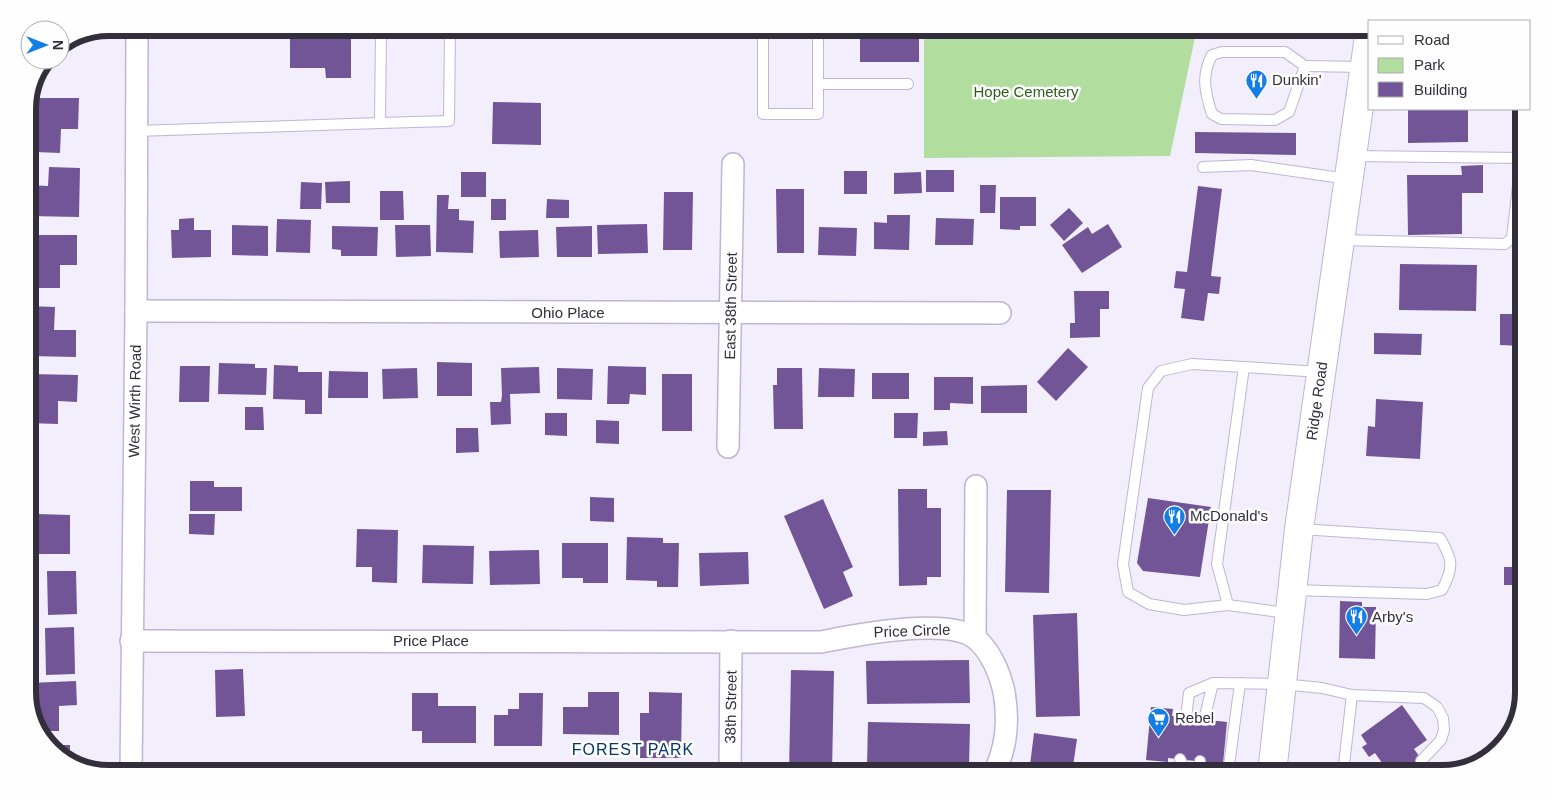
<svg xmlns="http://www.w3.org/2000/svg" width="1551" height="801" font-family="Helvetica,sans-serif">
<rect width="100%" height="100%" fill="#f3eefc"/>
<path fill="#b1de9f" d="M924,28H1197L1170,156L924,158Z"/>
<g fill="#725597">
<path d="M290,28H351V78H326L325,68H290Z"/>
<rect x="860" y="28" width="59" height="34"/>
<path d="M36,98H79L78,129H61L60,153L35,152Z"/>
<path d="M493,102L541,103V145L492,144Z"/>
<path d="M1408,109H1468V142L1408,143Z"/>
<path d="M1195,132L1296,133V155L1195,153Z"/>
<path d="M1483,165V193H1462V234L1408,235L1407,175H1462L1461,166Z"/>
<path d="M49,167L80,168L79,217L28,216V185L48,186Z"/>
<rect x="926" y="170" width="28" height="22"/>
<rect x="844" y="171" width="23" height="23"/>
<rect x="461" y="172" width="25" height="25"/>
<path d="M921,172L922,193L894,194V173Z"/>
<path d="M350,181V203H326L325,182Z"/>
<path d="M301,182L322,183L321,209H300Z"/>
<path d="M980,185H996L995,213H980Z"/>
<path d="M1198,186L1222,189L1211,276L1221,277L1219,294L1208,293L1204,321L1181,318L1185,289L1174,288L1176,271L1187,272Z"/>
<path d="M776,189H804V253H777Z"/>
<path d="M380,191H403L404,220H380Z"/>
<path d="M664,192H693L692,250H663Z"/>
<path d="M437,195H449L448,209H459V220L474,221L473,253L436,252Z"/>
<path d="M1000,197H1036V226H1020V230L1000,229Z"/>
<rect x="491" y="199" width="15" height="21"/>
<path d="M547,199L569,200V218H546Z"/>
<path d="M1069,208L1083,223L1064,241L1050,225Z"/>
<path d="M887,215H910L909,250L874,249V222L887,223Z"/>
<path d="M194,218V230H211V257L172,258L171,230H179V219Z"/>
<path d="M936,218L974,219L973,245H935Z"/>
<path d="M277,219L311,220L310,253L276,252Z"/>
<path d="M647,224L648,253L598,254L597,225Z"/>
<path d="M1108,224L1122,247L1082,273L1062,245L1088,227L1092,234Z"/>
<path d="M232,225L268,226V256L232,255Z"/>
<path d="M395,225H430L431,256L396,257Z"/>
<path d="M332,226L378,227L377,256H341V250L332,249Z"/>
<path d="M592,226V257H557L556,227Z"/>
<path d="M819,227L857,228L856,256L818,255Z"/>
<path d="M538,230L539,257L500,258L499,231Z"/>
<path d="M36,235H77V265H60V288H37Z"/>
<path d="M1400,264L1477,265L1476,311L1399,310Z"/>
<path d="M1074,291H1109V309H1100V337L1070,338V323H1075Z"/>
<path d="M28,306L55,307L54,330H76V357L28,356Z"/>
<path d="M1500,314H1523V346L1500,345Z"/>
<path d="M1374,333L1422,334L1421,355L1374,354Z"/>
<path d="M1068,348L1088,367L1056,401L1037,382Z"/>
<path d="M437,362L472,363V396H437Z"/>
<path d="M219,363L255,364V368H267L266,395L218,394Z"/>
<path d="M274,365L298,366V372H322V414H305V400L273,399Z"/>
<path d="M180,366H210L209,402H179Z"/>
<path d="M608,366L646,367V395L630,394L629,404H607Z"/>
<path d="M539,367L540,393L510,394L511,424L491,425L490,402H501L502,395L501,368Z"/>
<path d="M417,368L418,398L383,399L382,369Z"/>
<path d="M557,368L593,369L592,400L557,399Z"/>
<path d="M777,368H802L803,429H774L773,385H777Z"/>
<path d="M819,368L855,369L854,397H818Z"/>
<path d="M329,371L368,372V398H328Z"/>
<rect x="872" y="373" width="37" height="26"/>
<path d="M28,374L78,375L77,402L58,401V424L28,423Z"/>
<rect x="662" y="374" width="30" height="57"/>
<path d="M934,377H973V404L950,403V410H934Z"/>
<path d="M1027,385V413H981V386Z"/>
<path d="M1376,399L1423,402L1420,459L1366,456L1368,426L1375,427Z"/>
<path d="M245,407H263L264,430H245Z"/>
<path d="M545,413H567V436L545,435Z"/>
<path d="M894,413H918L917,438H894Z"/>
<path d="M596,420L619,421V444L596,443Z"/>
<path d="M456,428H478L479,452L456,453Z"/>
<path d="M947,431L948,445L923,446V432Z"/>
<path d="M190,481H214V487H242V511H190Z"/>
<path d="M898,489H927V508H941V577H927V585L899,586Z"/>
<path d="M1007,490H1051L1049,593L1005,592Z"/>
<path d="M590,497L614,498V522L590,521Z"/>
<path d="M1148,498L1211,507L1200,577L1143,571L1137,563Z"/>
<path d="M823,499L853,567L843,572L853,596L824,609L784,516Z"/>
<path d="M38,514L70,515V554H37Z"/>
<path d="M189,514H215L214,535L189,534Z"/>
<path d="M357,529L398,530L397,583L372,582V567H356Z"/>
<path d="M627,537L663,538V543H679L678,587H657V581L626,580Z"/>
<path d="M562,543H608V583H583V578H562Z"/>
<path d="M423,545L474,546L473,584L422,583Z"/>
<path d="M539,550L540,584L490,585L489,551Z"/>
<path d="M748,552L749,584L700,586L699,553Z"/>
<path d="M28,561H33L34,584L28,585Z"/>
<rect x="1504" y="567" width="19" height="18"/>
<path d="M47,571H76L77,614L48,615Z"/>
<path d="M1340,601L1362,602V607H1376L1375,659L1339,658Z"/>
<path d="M1077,613L1080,716L1036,717L1033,615Z"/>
<path d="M1515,622L1523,623V646L1515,645Z"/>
<path d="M74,627L75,674L46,675L45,628Z"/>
<path d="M969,660L970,703L867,704L866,661Z"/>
<path d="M243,669L245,716L216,717L215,670Z"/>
<path d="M791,670L834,671L832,773H789Z"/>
<path d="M76,681L77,705L59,706V731H39L29,702V683Z"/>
<path d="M1517,685H1523L1520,707H1517Z"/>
<path d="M588,692H619V735L563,734V707H588Z"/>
<path d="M649,692L682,693L681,758H640V713H649Z"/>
<path d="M412,693H438V706H476V743H422V731H412Z"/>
<path d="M519,693H543L542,746H494V715H508V709H519Z"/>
<path d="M1402,705L1427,740L1414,749L1431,772L1428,773H1404L1396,764L1387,770L1375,753L1369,757L1362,747L1367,744L1361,735Z"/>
<path d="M1151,707L1173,709L1172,716L1227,722L1223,764L1168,758V762L1146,760Z"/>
<path d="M868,722L970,724L969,767L867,766Z"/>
<path d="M1034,733L1077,739L1072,773H1029Z"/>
<path d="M51,745H70V763Z"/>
<rect x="221" y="769" width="30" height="4"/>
</g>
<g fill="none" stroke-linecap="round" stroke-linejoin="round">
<defs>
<g id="service">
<path d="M381,28L380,123L449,121L450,28"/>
<path d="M763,28V114H818V28"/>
<path d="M1222,52H1285L1305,66L1289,112L1275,120L1221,119L1212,114C1205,93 1201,75 1212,55Z"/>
<path d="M1305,66L1363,67"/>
<path d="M818,84H908"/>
<path d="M137,131L380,123"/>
<path d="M1353,156L1522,158"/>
<path d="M1203,167L1251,165L1348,179"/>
<path d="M1342,240L1505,244L1512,238L1523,142"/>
<path d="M1292,590L1427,594L1442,590C1454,567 1453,560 1440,538L1300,529"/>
<path d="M1228,605L1184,610L1149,604L1128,592L1123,564L1148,388L1161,371L1192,364L1244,367"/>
<path d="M1287,613L1228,605L1217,564L1244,367L1320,372"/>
<path d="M1186,718L1189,693L1213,683"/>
<path d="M1204,720L1213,683L1282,684L1322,688L1352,695L1424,698L1437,707L1443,718L1444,730L1441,740L1421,761"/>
<path d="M1180,759L1187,773"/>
<path d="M1199,773L1200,761"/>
<path d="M1228,773L1240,683"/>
<path d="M1343,773L1352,695"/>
</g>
<g id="minor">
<path d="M136,311L1000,313"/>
<path d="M728,447L733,164"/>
<path d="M975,638L976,486"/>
<path d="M131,641L821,642C855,635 947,617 975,638C990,650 1000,673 1004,692C1009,720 1007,747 994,773"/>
<path d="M131,773L136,311L137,28"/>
<path d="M730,773L731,641"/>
</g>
<path id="primary" d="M1272,773L1299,529L1370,29"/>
</defs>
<use href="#service" stroke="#c1b4d4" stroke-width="12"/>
<use href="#minor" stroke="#c1b4d4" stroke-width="24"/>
<use href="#primary" stroke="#c1b4d4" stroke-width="30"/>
<use href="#service" stroke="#fff" stroke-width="10"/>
<use href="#minor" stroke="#fff" stroke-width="21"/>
<use href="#primary" stroke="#fff" stroke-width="28"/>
</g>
<defs>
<symbol id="restaurant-pin" viewBox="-11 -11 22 30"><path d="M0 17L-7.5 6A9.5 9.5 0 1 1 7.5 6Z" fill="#137fe6" stroke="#fefefe"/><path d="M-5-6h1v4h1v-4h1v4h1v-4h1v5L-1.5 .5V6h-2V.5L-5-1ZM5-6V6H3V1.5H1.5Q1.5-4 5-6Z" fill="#fff"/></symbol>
<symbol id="supermarket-pin" viewBox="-11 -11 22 30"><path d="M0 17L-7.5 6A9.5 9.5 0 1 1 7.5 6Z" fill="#137fe6" stroke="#fefefe"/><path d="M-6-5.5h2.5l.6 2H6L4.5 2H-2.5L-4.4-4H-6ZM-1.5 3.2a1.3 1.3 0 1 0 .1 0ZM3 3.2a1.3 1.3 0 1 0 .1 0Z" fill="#fff"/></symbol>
</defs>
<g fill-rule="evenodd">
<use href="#restaurant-pin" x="1244" y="68" width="25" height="34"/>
<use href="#restaurant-pin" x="1162" y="504" width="25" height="34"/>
<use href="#restaurant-pin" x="1344" y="604" width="25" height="34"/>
<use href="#supermarket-pin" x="1146" y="706" width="25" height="34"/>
</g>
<g text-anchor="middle" stroke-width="5" stroke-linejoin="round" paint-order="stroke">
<g font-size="15" fill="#332e3b" stroke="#fefefe" text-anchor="start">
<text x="1272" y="85">Dunkin'</text>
<text x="1190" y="521">McDonald's</text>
<text x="1372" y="622">Arby's</text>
<text x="1175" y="723">Rebel</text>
</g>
<g font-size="15" fill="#305c19" stroke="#fefefe">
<text x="1026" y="97">Hope Cemetery</text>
</g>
<g font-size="15" fill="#332e3b" stroke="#fefefe">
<text transform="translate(731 306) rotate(-89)" y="5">East 38th Street</text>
<text x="568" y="318">Ohio Place</text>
<text transform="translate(135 401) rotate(-89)" y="5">West Wirth Road</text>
<text transform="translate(1317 401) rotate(-82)" y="5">Ridge Road</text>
<text transform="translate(912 631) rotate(-2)" y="5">Price Circle</text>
<text x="431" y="646">Price Place</text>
<text transform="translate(731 707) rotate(-89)" y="5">38th Street</text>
</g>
<g font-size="16" letter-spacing="1" fill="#043668" stroke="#fefefe">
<text x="633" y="755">FOREST PARK</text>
</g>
</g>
<path d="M0 0H1551V801H0ZM109 36H1442A73 73 0 0 1 1515 109V692A73 73 0 0 1 1442 765H109A73 73 0 0 1 36 692V109A73 73 0 0 1 109 36Z" fill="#fefefe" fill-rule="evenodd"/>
<path fill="none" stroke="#332e3b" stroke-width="6" d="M109 36H1442A73 73 0 0 1 1515 109V692A73 73 0 0 1 1442 765H109A73 73 0 0 1 36 692V109A73 73 0 0 1 109 36Z"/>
<rect x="1368" y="20" width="162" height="90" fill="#fefefe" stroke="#adabb0"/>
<rect x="1378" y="36" width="25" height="8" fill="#ffffff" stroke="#adabb0"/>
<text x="1414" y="45" font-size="15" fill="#332e3b">Road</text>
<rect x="1378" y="58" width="25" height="15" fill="#b1de9f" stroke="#adabb0"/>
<text x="1414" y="70" font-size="15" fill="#332e3b">Park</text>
<rect x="1378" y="82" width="25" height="15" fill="#725597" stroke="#adabb0"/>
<text x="1414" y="95" font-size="15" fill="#332e3b">Building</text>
<g transform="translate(45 45) rotate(90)"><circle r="24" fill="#fefefe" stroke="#adabb0"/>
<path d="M0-4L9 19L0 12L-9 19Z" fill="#137fe6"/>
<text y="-8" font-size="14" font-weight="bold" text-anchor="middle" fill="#332e3b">N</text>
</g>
</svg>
